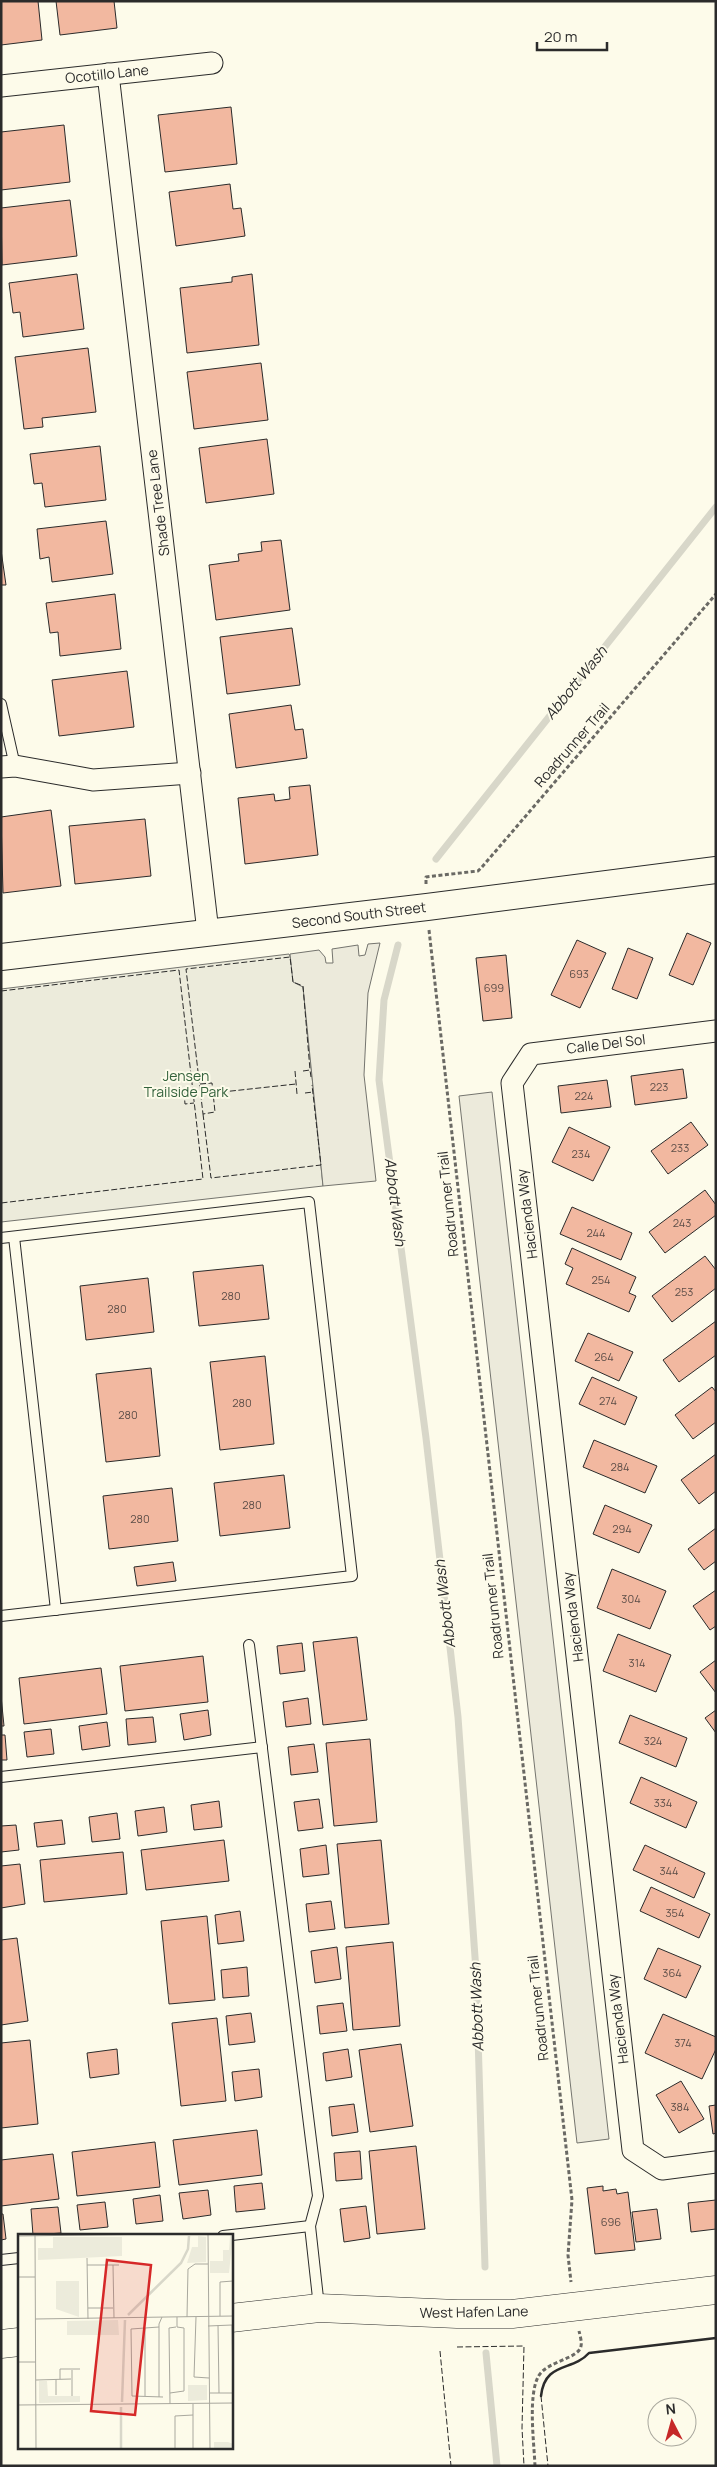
<svg xmlns="http://www.w3.org/2000/svg" width="717" height="2467" font-family="Manrope,sans-serif">
<rect width="100%" height="100%" fill="#fdfbea"/>
<path fill="#ecebdb" stroke="#74746e" d="M289,954L303,986L323,1186L1,1222V989Z"/>
<g fill="#eceadb" stroke="#74746e">
<path d="M380,943L368,993L364,1075L376,1181L323,1186L303,987L293,982L290,954L319,950L325,957L326,963H333L332,949L358,945L359,956L365,955L368,944Z"/>
<path d="M492,1092L609,2139L577,2143L459,1096Z"/>
</g>
<g fill="none" stroke-linecap="round" stroke-linejoin="round">
<g stroke="#d8d7c9" stroke-width="7">
<path d="M436,859L716,507"/>
<path d="M398,945L384,1000L379,1080L426,1438L458,1717L476,1971L485,2267"/>
<path d="M486,2353L497,2466"/>
</g>
</g>
<g fill="#f2b8a0" stroke="#2b2b2b">
<path d="M1,1H38L42,40L1,45Z"/>
<path d="M56,1H114L117,28L60,35Z"/>
<path d="M231,107L237,164L165,172L158,115Z"/>
<path d="M64,125L70,182L1,190V132Z"/>
<path d="M230,184L233,209L241,208L245,236L176,246L169,192Z"/>
<path d="M70,200L77,256L2,265L1,208Z"/>
<path d="M77,274L84,329L23,337L20,312L13,313L9,283Z"/>
<path d="M252,274L259,345L187,353L180,288L232,282V277Z"/>
<path d="M88,348L96,412L42,418L43,427L24,429L15,357Z"/>
<path d="M261,363L268,420L194,429L187,372Z"/>
<path d="M267,439L274,494L206,503L199,448Z"/>
<path d="M100,446L106,500L45,507L42,483L34,484L30,454Z"/>
<path d="M106,521L113,574L52,582L49,557L40,559L37,529Z"/>
<path d="M281,540L290,610L216,620L209,565L239,561L238,554L262,551L261,542Z"/>
<path d="M1,550L6,585H1Z"/>
<path d="M115,594L121,649L60,656L58,632L50,633L46,603Z"/>
<path d="M292,628L300,685L227,694L220,637Z"/>
<path d="M127,671L134,727L59,736L52,680Z"/>
<path d="M291,705L295,730L303,729L307,758L236,768L229,714Z"/>
<path d="M310,785L318,855L245,864L238,798L274,794L275,801L290,799L289,787Z"/>
<path d="M51,810L61,886L3,893L1,817Z"/>
<path d="M145,819L151,876L75,884L69,826Z"/>
<path d="M687,933L711,943L693,985L669,975Z"/>
<path d="M577,940L606,953L580,1008L551,995Z"/>
<path d="M628,948L653,958L637,999L612,989Z"/>
<path d="M506,955L512,1018L483,1021L476,958Z"/>
<path d="M683,1069L687,1098L635,1105L631,1076Z"/>
<path d="M607,1080L611,1107L561,1113L558,1086Z"/>
<path d="M691,1122L708,1145L668,1174L651,1151Z"/>
<path d="M569,1127L610,1147L593,1181L552,1162Z"/>
<path d="M705,1190L716,1205V1215L665,1253L649,1232Z"/>
<path d="M572,1207L632,1233L621,1260L560,1234Z"/>
<path d="M572,1248L636,1277L629,1293L636,1296L629,1312L566,1284L573,1268L565,1264Z"/>
<path d="M705,1256L716,1270V1288L672,1322L652,1296Z"/>
<path d="M263,1265L269,1319L199,1326L193,1272Z"/>
<path d="M148,1278L154,1332L86,1340L80,1286Z"/>
<path d="M716,1321V1355L679,1382L663,1360Z"/>
<path d="M588,1333L633,1352L619,1381L575,1361Z"/>
<path d="M265,1356L274,1444L220,1450L210,1362Z"/>
<path d="M151,1368L160,1456L106,1462L96,1374Z"/>
<path d="M592,1377L637,1397L625,1425L579,1404Z"/>
<path d="M712,1387L716,1392V1422L693,1439L675,1415Z"/>
<path d="M594,1440L657,1466L645,1493L583,1467Z"/>
<path d="M716,1454V1491L699,1504L681,1480Z"/>
<path d="M284,1475L290,1528L220,1536L214,1483Z"/>
<path d="M172,1488L178,1541L109,1549L103,1496Z"/>
<path d="M605,1505L652,1525L639,1553L593,1534Z"/>
<path d="M716,1528V1561L704,1570L688,1549Z"/>
<path d="M173,1562L176,1581L137,1586L134,1567Z"/>
<path d="M612,1569L666,1591L650,1629L597,1608Z"/>
<path d="M716,1590V1626L710,1630L693,1606Z"/>
<path d="M618,1634L671,1655L656,1692L603,1671Z"/>
<path d="M357,1637L367,1720L323,1725L313,1642Z"/>
<path d="M302,1643L305,1671L280,1674L277,1646Z"/>
<path d="M203,1656L208,1702L125,1711L120,1666Z"/>
<path d="M716,1660V1693L700,1672Z"/>
<path d="M101,1668L107,1714L24,1724L19,1678Z"/>
<path d="M1,1696L4,1726H1Z"/>
<path d="M308,1698L311,1724L286,1727L283,1702Z"/>
<path d="M208,1710L211,1735L184,1740L180,1714Z"/>
<path d="M716,1710V1733L705,1718Z"/>
<path d="M630,1715L687,1738L676,1767L619,1743Z"/>
<path d="M153,1717L156,1742L128,1745L126,1719Z"/>
<path d="M107,1722L110,1746L82,1750L79,1726Z"/>
<path d="M51,1729L54,1754L27,1757L24,1732Z"/>
<path d="M1,1735H5L7,1760H1Z"/>
<path d="M370,1739L377,1822L334,1826L326,1743Z"/>
<path d="M314,1744L318,1772L291,1775L288,1747Z"/>
<path d="M641,1777L697,1802L686,1828L630,1803Z"/>
<path d="M319,1799L323,1828L298,1831L294,1802Z"/>
<path d="M219,1801L222,1827L194,1830L191,1805Z"/>
<path d="M164,1807L167,1832L138,1836L135,1811Z"/>
<path d="M117,1813L120,1839L92,1842L89,1817Z"/>
<path d="M62,1820L65,1844L37,1847L34,1823Z"/>
<path d="M16,1825L19,1850L1,1852V1826Z"/>
<path d="M224,1840L229,1881L146,1890L141,1850Z"/>
<path d="M381,1840L389,1924L345,1928L337,1844Z"/>
<path d="M326,1845L329,1874L303,1877L300,1849Z"/>
<path d="M645,1845L705,1873L694,1898L633,1870Z"/>
<path d="M123,1852L127,1894L44,1902L40,1860Z"/>
<path d="M20,1864L25,1904L1,1908V1866Z"/>
<path d="M651,1887L710,1914L699,1938L640,1911Z"/>
<path d="M331,1901L335,1929L309,1932L306,1904Z"/>
<path d="M240,1911L244,1941L218,1944L215,1915Z"/>
<path d="M207,1916L215,2000L169,2004L161,1921Z"/>
<path d="M17,1938L28,2021L1,2025V1940Z"/>
<path d="M393,1942L400,2026L353,2030L346,1947Z"/>
<path d="M337,1947L341,1979L315,1983L311,1951Z"/>
<path d="M658,1948L701,1966L686,1998L644,1979Z"/>
<path d="M247,1967L249,1996L223,1998L221,1970Z"/>
<path d="M343,2003L347,2031L320,2034L317,2006Z"/>
<path d="M251,2013L255,2042L229,2045L226,2016Z"/>
<path d="M663,2014L716,2037V2049L702,2079L645,2053Z"/>
<path d="M217,2018L226,2101L181,2106L172,2023Z"/>
<path d="M30,2040L38,2124L1,2128V2043Z"/>
<path d="M401,2044L413,2126L370,2132L359,2050Z"/>
<path d="M117,2049L119,2074L90,2078L87,2053Z"/>
<path d="M348,2049L352,2077L326,2081L323,2053Z"/>
<path d="M259,2069L262,2097L235,2101L232,2072Z"/>
<path d="M681,2081L704,2119L679,2133L656,2095Z"/>
<path d="M354,2104L358,2132L332,2136L329,2107Z"/>
<path d="M716,2105V2133L713,2134L709,2106Z"/>
<path d="M257,2130L262,2175L179,2185L173,2140Z"/>
<path d="M155,2142L160,2187L77,2196L72,2152Z"/>
<path d="M416,2146L425,2229L377,2234L369,2151Z"/>
<path d="M360,2151L362,2179L336,2181L334,2153Z"/>
<path d="M53,2154L59,2199L1,2206V2160Z"/>
<path d="M262,2183L265,2209L236,2212L234,2186Z"/>
<path d="M603,2186V2191L616,2189L617,2194L628,2192L635,2250L595,2254L587,2188Z"/>
<path d="M208,2190L211,2215L183,2219L179,2193Z"/>
<path d="M160,2195L163,2221L136,2224L133,2199Z"/>
<path d="M716,2200V2229L691,2232L688,2203Z"/>
<path d="M105,2202L108,2227L80,2230L77,2205Z"/>
<path d="M366,2206L370,2238L344,2242L340,2209Z"/>
<path d="M58,2207L61,2233L33,2235L31,2209Z"/>
<path d="M657,2209L661,2239L636,2242L632,2212Z"/>
<path d="M1,2214H3L6,2239L1,2240Z"/>
</g>
<g fill="none" stroke-linecap="round" stroke-linejoin="round">
<defs>
<g id="service">
<path d="M1,704L15,766"/>
<path d="M14,1237L56,1610"/>
<path d="M1,1238L309,1202L352,1576L1,1616"/>
<path d="M249,1645L318,2196L310,2226L319,2307"/>
<path d="M1,1777L262,1747"/>
<path d="M223,2236L310,2226"/>
<path d="M1,2260L19,2258"/>
</g>
<g id="minor">
<path d="M108,74L208,932"/>
<path d="M1,86L212,63"/>
<path d="M1,767L15,766L93,780L190,773"/>
<path d="M716,1031L531,1054L512,1083L633,2150L662,2169L716,2162"/>
</g>
<path id="tertiary" d="M1,957L427,907L716,870"/>
<g id="secondary">
<path d="M231,2318L319,2308L457,2314H512L716,2290"/>
<path d="M1,2344L19,2342"/>
</g>
</defs>
<use href="#service" stroke="#2b2b2b" stroke-width="12"/>
<use href="#minor" stroke="#2b2b2b" stroke-width="23"/>
<use href="#tertiary" stroke="#2b2b2b" stroke-width="28"/>
<use href="#secondary" stroke="#2b2b2b" stroke-width="29"/>
<g stroke="#6a6964" stroke-width="3" stroke-dasharray="4 2.5" stroke-linecap="butt">
<path d="M426,884V877L478,871L482,867L716,594"/>
<path d="M429,930L572,2200L568,2255L571,2282"/>
<path d="M535,2466C534,2442 528,2397 538,2377C546,2361 579,2359 581,2346C582,2342 580,2335 579,2331"/>
</g>
<use href="#service" stroke="#fdfbea" stroke-width="10"/>
<use href="#minor" stroke="#fdfbea" stroke-width="21"/>
<use href="#tertiary" stroke="#fdfbea" stroke-width="26"/>
<use href="#secondary" stroke="#fdfbea" stroke-width="28"/>
<g stroke="#2b2b2b" stroke-width="1" stroke-dasharray="6 2.5" stroke-linecap="butt">
<path d="M1,991L179,970L203,1179L1,1203"/>
<path d="M295,1071L297,1094"/>
<path d="M303,1071L310,1070L311,1077"/>
<path d="M200,1084L212,1083L215,1112L203,1114L186,969L290,957L293,982L303,986L310,1070"/>
<path d="M184,1092L185,1104L194,1103"/>
<path d="M213,1093L296,1084"/>
<path d="M305,1093L313,1092"/>
<path d="M203,1114L211,1178L321,1165L312,1085"/>
<path d="M457,2347L524,2346L522,2428L524,2466"/>
<path d="M440,2351L451,2466"/>
<path d="M541,2396L548,2466"/>
</g>
<path stroke="#2b2b2b" stroke-width="2.5" d="M541,2396C545,2361 572,2372 589,2353L716,2338"/>
</g>
<g text-anchor="middle" stroke-width="4" stroke-linejoin="round" paint-order="stroke">
<g font-size="11" fill="#5d4e48">
<text x="579" y="978">693</text>
<text x="494" y="992">699</text>
<text x="659" y="1091">223</text>
<text x="584" y="1100">224</text>
<text x="680" y="1152">233</text>
<text x="581" y="1158">234</text>
<text x="682" y="1227">243</text>
<text x="596" y="1237">244</text>
<text x="601" y="1284">254</text>
<text x="684" y="1296">253</text>
<text x="231" y="1300">280</text>
<text x="117" y="1313">280</text>
<text x="604" y="1361">264</text>
<text x="608" y="1405">274</text>
<text x="242" y="1407">280</text>
<text x="128" y="1419">280</text>
<text x="620" y="1471">284</text>
<text x="252" y="1509">280</text>
<text x="140" y="1523">280</text>
<text x="622" y="1533">294</text>
<text x="631" y="1603">304</text>
<text x="637" y="1667">314</text>
<text x="653" y="1745">324</text>
<text x="663" y="1807">334</text>
<text x="669" y="1875">344</text>
<text x="675" y="1917">354</text>
<text x="672" y="1977">364</text>
<text x="683" y="2047">374</text>
<text x="680" y="2111">384</text>
<text x="611" y="2226">696</text>
</g>
<g font-size="14" fill="#2b2b2b" stroke="#fdfbea">
<text transform="translate(107 74) rotate(-6)" y="5">Ocotillo Lane</text>
<text transform="translate(158 503) rotate(-97)" y="5">Shade Tree Lane</text>
<text transform="translate(572 745) rotate(-49)" y="5">Roadrunner Trail</text>
<text transform="translate(359 915) rotate(-7)" y="5">Second South Street</text>
<text transform="translate(606 1044) rotate(-7)" y="5">Calle Del Sol</text>
<text transform="translate(448 1204) rotate(-96)" y="5">Roadrunner Trail</text>
<text transform="translate(527 1214) rotate(-97)" y="5">Hacienda Way</text>
<text transform="translate(493 1606) rotate(-96)" y="5">Roadrunner Trail</text>
<text transform="translate(573 1617) rotate(-97)" y="5">Hacienda Way</text>
<text transform="translate(538 2008) rotate(-96)" y="5">Roadrunner Trail</text>
<text transform="translate(618 2019) rotate(-97)" y="5">Hacienda Way</text>
<text transform="translate(474 2312) rotate(-1)" y="5">West Hafen Lane</text>
</g>
<g font-size="14" fill="#34623c" stroke="#fdfbea">
<text x="186" y="1081">Jensen<tspan x="186" dy="16">Trailside Park</tspan></text>
</g>
<g font-size="15" font-style="italic" fill="#2b2b2b" stroke="#fdfbea">
<text transform="translate(576 683) rotate(-51)" y="5">Abbott Wash</text>
<text transform="translate(395 1202) rotate(83)" y="5">Abbott Wash</text>
<text transform="translate(445 1604) rotate(-97)" y="5">Abbott Wash</text>
<text transform="translate(477 2007) rotate(-92)" y="5">Abbott Wash</text>
</g>
</g>
<g transform="translate(18 2234)">
<rect width="215" height="215" fill="#fdfbea"/>
<path d="M215,1L211,39H192V27H205V16H211L212,2ZM180,2L188,3V28L169,29L174,13H180ZM35,3H104V22L20,26V14H35ZM38,47H61V83L38,75ZM100,86L101,101H49V87ZM21,147H29L30,162H62V168L21,169ZM170,151H189V166L170,167ZM196,208H210L215,210V215H196Z" fill="#ecebdb"/>
<path fill="none" stroke="#d8d7c9" stroke-width="2.5" d="M110,81L163,29L170,15L171,2M104,168L107,86M103,215V173"/>
<path fill="none" stroke="#a9a89e" stroke-width="1" d="M17,0L18,215M190,0L192,215M0,2L145,0M69,24L70,85M69,31H101M95,31L96,84M0,43H17M70,74H95M202,82V48L215,47M169,83L170,35L177,30H190M178,83L176,143L191,144M17,85L215,82M200,91L201,159M214,91L215,159M190,92L214,91M141,93L113,95L114,162L145,163M127,94V162M0,128H18M54,136V162M42,145V135H62M18,146L53,145M152,159L166,157V94L159,93V83M192,159H215M38,161V145M141,163V90L144,83M152,170L151,94L158,93M0,171L215,169M157,215V182L175,181M175,215V170"/>
<path fill="#d62828" fill-opacity="0.15" stroke="#d62828" stroke-width="2.5" d="M89,26L133,31L117,181L73,177Z"/>
<rect width="215" height="215" fill="none" stroke="#2b2b2b" stroke-width="2.5"/>
</g>
<rect width="717" height="2467" fill="none" stroke="#2b2b2b" stroke-width="5"/>
<g transform="translate(672 2422) rotate(354)"><circle r="24" fill="#fdfbea" stroke="#a9a89e"/>
<path d="M0-4L9 19L0 12L-9 19Z" fill="#c62828"/>
<text y="-8" font-size="14" font-weight="bold" text-anchor="middle" fill="#2b2b2b">N</text>
</g>
<path d="M537 42v8h70v-8" fill="none" stroke="#2b2b2b" stroke-width="2.5"/>
<text x="544" y="42" font-size="15" fill="#2b2b2b" stroke="#fdfbea" stroke-width="4" paint-order="stroke">20 m</text>
</svg>
